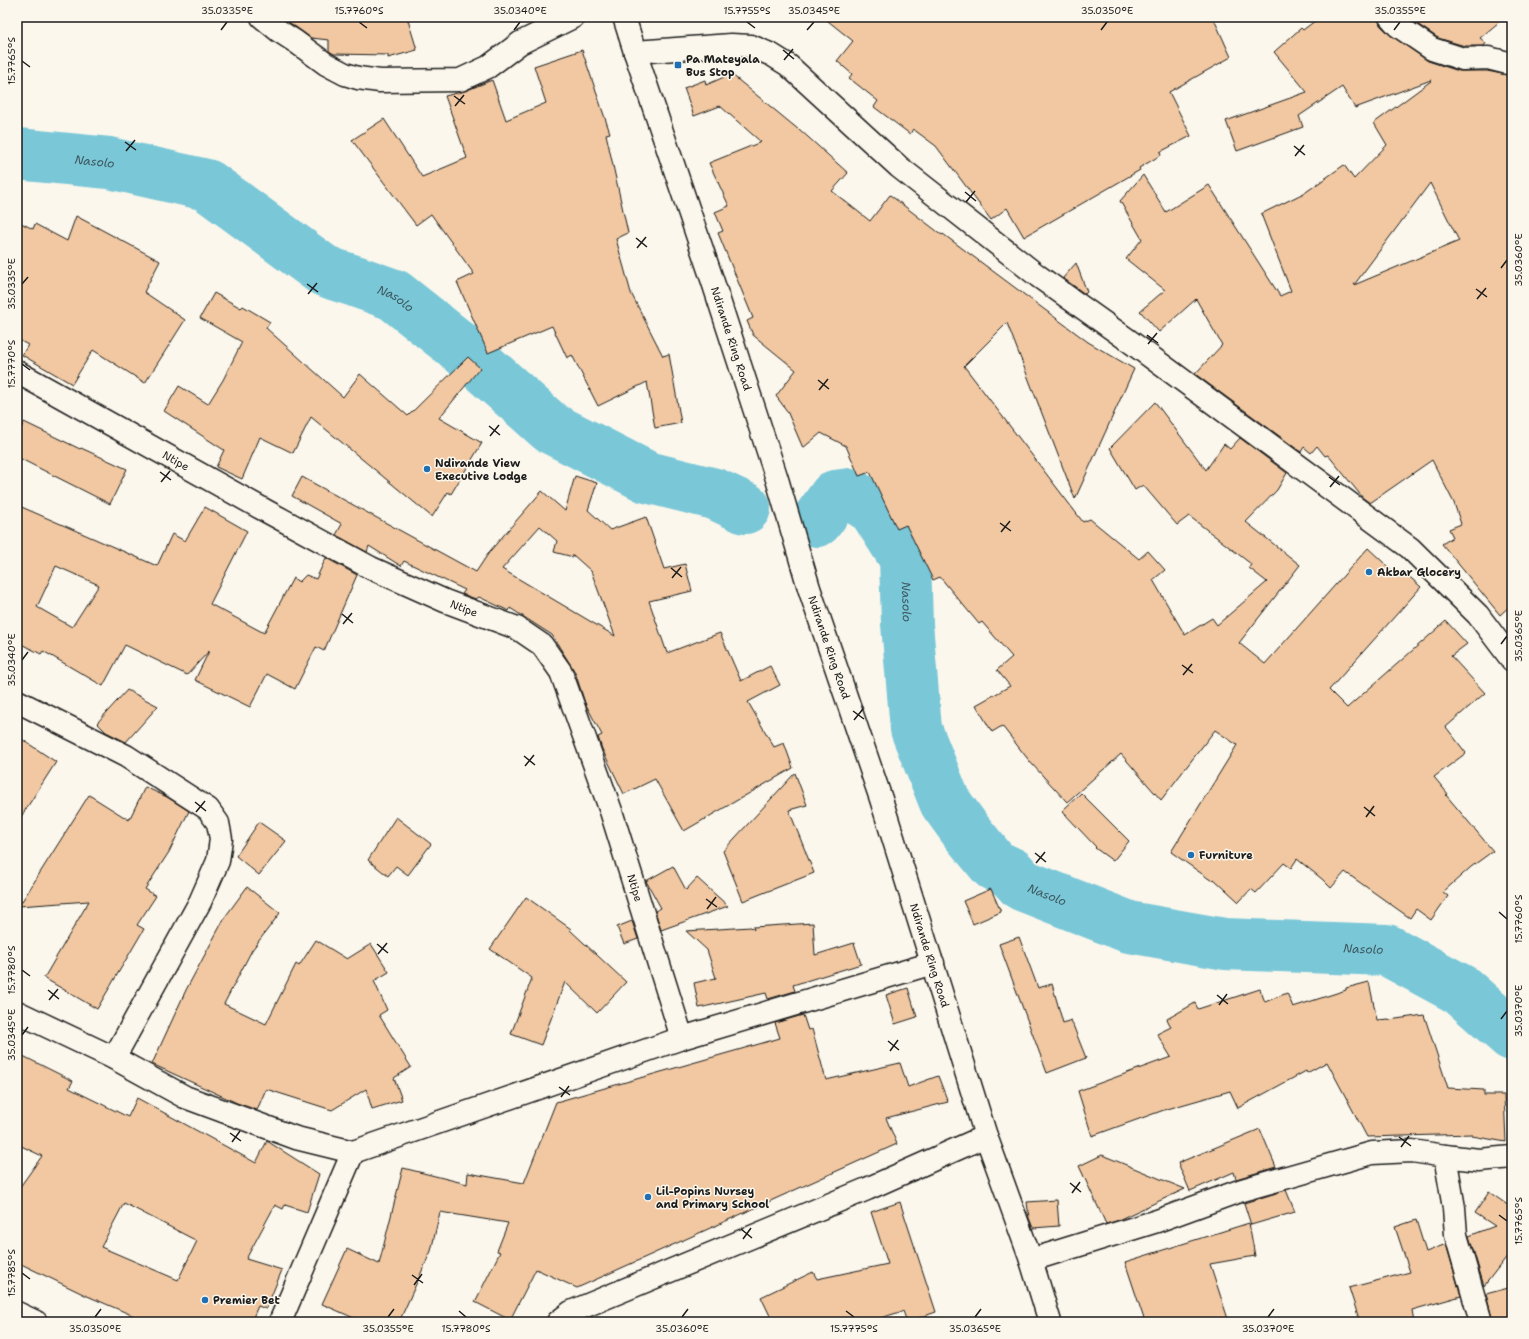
<svg xmlns="http://www.w3.org/2000/svg" width="1529" height="1339" font-family="'Shantell Sans',sans-serif">
<rect width="100%" height="100%" fill="#fbf7ec"/>
<filter id="ink" filterUnits="userSpaceOnUse"><feTurbulence type="fractalNoise" baseFrequency=".025" numOctaves="2"/><feDisplacementMap in="SourceGraphic" scale="8" xChannelSelector="R" yChannelSelector="G"/><feConvolveMatrix kernelMatrix="1 2 1 2 8 2 1 2 1" color-interpolation-filters="sRGB"/></filter>
<g filter="url(#ink)">
<g fill="none" stroke-linecap="round" stroke-linejoin="round">
<path stroke="#54838d" stroke-width="9" d="M745,508H754"/>
<g stroke="#7ac7d8" stroke-width="52">
<path id="s1" d="M17,154L109,163L207,185L323,270L336,275L355,281L394,295L461,348L551,428L647,477L715,494L745,508"/>
<path id="s2" d="M817,521L835,496L850,494L874,509L905,558L907,624L916,729L945,802L966,831L994,865L1011,873L1022,885L1129,927L1225,944L1387,950L1461,990L1512,1035"/>
</g>
</g>
<g fill="#f1c8a1" stroke="#1c1c1c" fill-rule="evenodd">
<path d="M282,17H407L417,50L388,58V55L334,54L329,51V40L311,38Z"/>
<path d="M823,17H1213L1231,57L1169,92L1191,136L1160,152L1161,155L1139,168L1140,170L1024,237L1007,208L991,220L936,146L913,129L910,134L874,107L878,101L849,78L852,74L837,61L853,41Z"/>
<path d="M1320,17H1378L1380,25L1389,34L1428,61L1459,71H1487L1512,76V604L1500,615L1442,544L1453,537L1449,529L1461,524L1454,503L1432,460L1370,503L1363,498L1328,455L1325,456L1317,446L1311,453L1304,447L1301,452L1195,374L1222,345L1196,299L1159,332L1140,311L1165,290L1126,259L1142,239L1120,201L1143,175L1166,212L1209,185L1280,296L1291,291L1261,214L1306,192L1344,165L1354,179L1387,145L1374,123L1431,81V80L1355,108L1342,87L1299,116L1303,127L1237,151L1226,121L1307,92L1274,52L1301,28L1303,30ZM1430,183L1459,241L1354,285Z"/>
<path d="M1407,17H1505L1480,38L1486,43L1484,46H1465L1438,38Z"/>
<path d="M582,50L610,133L606,134L628,233L616,239L631,293L663,356L669,354L681,423L655,428L647,382L598,406L572,355L567,358L552,326L488,353L457,282L474,274L431,214L416,225L352,140L384,119L422,177L467,158L445,96L465,91L492,80L506,120L546,103L534,66Z"/>
<path d="M731,74L799,130V129L848,173L832,191L870,221L890,195L942,235L943,234L1088,342L1134,369L1075,499L1007,323L964,366L1083,522L1090,519L1139,559L1148,551L1165,570L1153,580L1185,635L1212,618L1217,625L1267,582L1249,568L1251,564L1189,516L1177,525L1143,485L1135,490L1110,448L1155,402L1206,470L1224,444L1230,449L1240,438L1287,473L1277,490L1246,522L1300,565L1239,643L1265,664L1368,548L1398,576L1403,571L1421,587L1329,690L1347,708L1446,621L1467,644L1451,656L1485,693L1446,727L1466,753L1434,777L1448,794L1446,795L1493,851L1471,867L1443,892L1448,896L1431,920L1416,909L1410,918L1345,872L1331,888L1322,879L1297,859L1291,868L1284,863L1256,893L1251,889L1239,902L1214,879L1212,881L1171,852L1237,745L1215,730L1161,800L1121,754L1067,802L1031,763L1002,726L992,732L976,705L1010,686L997,670L1012,657L982,622L979,624L940,577L933,580L906,525L897,529L870,472L859,476L846,446L821,433L803,448L787,411L776,396L796,370L753,335L747,321L753,318L718,233L723,231L715,212L729,206L709,163L761,142L720,106L694,116L684,88L705,80L706,85Z"/>
<path d="M76,216L160,261L144,292L185,320L145,383L93,350L72,384L22,355L28,345L17,339V221L33,229L35,224L67,241Z"/>
<path d="M1076,263L1087,292L1085,294L1063,278Z"/>
<path d="M214,293L241,308L243,306L270,322L266,328L343,397L360,374L408,416L468,357L480,368L439,418L482,443L451,494L448,492L432,517L311,417L293,453L260,437L242,479L216,467L224,450L164,411L179,386L208,404L223,380L242,342L200,318Z"/>
<path d="M24,422L80,449L81,448L127,469L110,504L17,457V437Z"/>
<path d="M575,476L597,483L588,510L610,530L646,517L664,569L685,564L692,591L649,601L667,653L720,633L741,681L770,666L780,685L748,702L774,747L784,743L793,768L684,831L655,779L624,794L602,749L598,737L602,735L585,703L575,672L552,635L510,608L509,611L479,597L476,599L462,594L465,590L404,561L401,566L369,546L367,552L336,535L342,524L292,496L302,477L476,572L490,551L542,491L565,511ZM540,526L557,541L554,552L573,557V555L591,571L615,636L502,569Z"/>
<path d="M17,505L157,566L172,534L185,541L205,507L247,531L210,604L264,633L293,578L299,582L306,575L316,579L326,558L357,575L324,651L316,647L295,689L267,674L250,707L195,680L209,651L187,675L125,645L103,686L43,651L41,654L21,644L17,653ZM56,566L99,585L72,627L37,607Z"/>
<path d="M127,690L158,706L126,742L106,732L97,723Z"/>
<path d="M17,736L56,762L17,823Z"/>
<path d="M795,773L807,805L789,810L814,873L743,901L723,851Z"/>
<path d="M145,787L167,797L189,811L169,852L145,889L156,896L137,925L144,929L97,1009L44,978L89,901L19,906L89,795L129,820Z"/>
<path d="M1081,793L1129,841L1113,861L1095,848L1096,847L1062,811Z"/>
<path d="M396,817L431,844L408,875L396,866L388,876L368,860Z"/>
<path d="M259,822L286,841L259,875L236,856Z"/>
<path d="M673,866L686,890L697,878L728,906L661,930L655,911L661,908L646,881Z"/>
<path d="M247,887L280,913L252,950L224,1004L266,1024L296,964L299,966L316,940L347,959L371,944L389,972L374,981L387,1010L379,1015L411,1067L394,1078L402,1100L372,1109L366,1089L332,1110L266,1089L257,1110L237,1103L152,1064L186,990L225,917Z"/>
<path d="M991,889L1001,912L973,924L963,901Z"/>
<path d="M526,897L571,929L570,930L626,982L597,1013L565,982L541,1045L511,1034L532,978L490,949Z"/>
<path d="M632,921L638,939L624,944L617,927Z"/>
<path d="M813,923L815,955L854,943L861,964L793,985L795,991L768,999L766,993L699,1008L694,983L716,978L707,950L686,931L751,927L754,930L753,927Z"/>
<path d="M1019,937L1038,988L1052,984L1063,1023L1071,1020L1086,1058L1047,1073L999,944Z"/>
<path d="M1369,982L1377,1020L1389,1019V1020L1424,1015L1448,1088L1484,1090V1095H1504L1506,1142L1472,1136V1134L1367,1137L1327,1062L1307,1073L1306,1071L1238,1108L1230,1091L1164,1110L1092,1136L1078,1091L1171,1057L1157,1034L1171,1027L1167,1019L1195,1003L1198,1009L1260,989L1265,1002L1287,993L1293,1007L1346,990V988Z"/>
<path d="M908,988L917,1017L895,1024L886,995Z"/>
<path d="M803,1015L808,1030L812,1029L826,1080L900,1063L908,1087L938,1076L948,1102L886,1118L897,1144L577,1288L536,1269L510,1320L475,1302L500,1252L497,1251L508,1223L440,1212L431,1251L399,1322H363L322,1304L347,1249L379,1264L403,1168L467,1184L468,1173L524,1183L556,1102L780,1038L775,1023Z"/>
<path d="M17,1053L73,1081L69,1088L128,1117L137,1098L256,1163L267,1141L319,1174L307,1212L285,1205L283,1209L275,1205L246,1259L282,1270L266,1309L258,1306L251,1322H148L85,1295L17,1262V1191L42,1156L17,1144ZM124,1203L197,1241L178,1280L101,1247Z"/>
<path d="M1260,1129L1276,1167L1236,1179L1234,1172L1190,1191L1178,1163Z"/>
<path d="M1102,1155L1185,1189L1116,1221L1106,1224L1079,1166Z"/>
<path d="M1286,1190L1295,1212L1251,1225L1244,1203Z"/>
<path d="M1489,1192L1512,1208V1250L1484,1286L1469,1236L1495,1226L1475,1213Z"/>
<path d="M1057,1200L1059,1226L1033,1228L1029,1218L1027,1202Z"/>
<path d="M900,1202L936,1312L907,1322L903,1311L868,1322H773L761,1297L813,1272L817,1279L888,1264L871,1212Z"/>
<path d="M1416,1220L1426,1252L1446,1244L1461,1296L1412,1310L1414,1322H1360L1349,1288L1410,1272L1395,1227Z"/>
<path d="M1249,1223L1255,1256L1210,1264L1229,1322H1145L1125,1262Z"/>
<path d="M1512,1287V1322H1493L1486,1294Z"/>
</g>
<g fill="none" stroke-linecap="round" stroke-linejoin="round">
<defs>
<g id="minor">
<path d="M262,17L279,31L296,42L326,64L345,74L358,78L380,81L460,80L488,67L520,43L573,17"/>
<path id="s3" d="M624,17L635,52L712,279L777,479L809,588L881,799L986,1136L1031,1260L1050,1322"/>
<path d="M1390,17L1398,26L1432,49L1463,59L1488,58L1512,64"/>
<path d="M635,52L731,45L751,46L772,55L788,65L899,167L1038,276L1128,340L1410,548L1478,615L1512,660"/>
<path id="s4" d="M17,372L268,512L371,568L445,601L517,628L542,645L561,672L611,811L682,1038"/>
<path d="M17,701L126,756L208,809L218,823L221,839L218,861L200,902L114,1058"/>
<path d="M17,1012L114,1058L185,1097L296,1138L353,1152L682,1038L933,963"/>
<path d="M1445,1156L1479,1160L1512,1157"/>
<path d="M1031,1260L1157,1221L1242,1190L1372,1153L1412,1151L1445,1156L1454,1208L1456,1235L1481,1322"/>
<path d="M17,1313L36,1322"/>
<path d="M280,1322L353,1152"/>
<path d="M558,1322L571,1312L867,1189L986,1136"/>
</g>
</defs>
<use href="#minor" stroke="#1c1c1c" stroke-width="25"/>
<use href="#minor" stroke="#fbf7ec" stroke-width="22"/>
</g>
</g>
<path fill="none" stroke="#1c1c1c" stroke-width="1.5" d="M359,22L367,28M747,22L755,28M221,30L227,22M514,30L520,22M807,30L814,22M1101,30L1107,22M1394,30L1400,22M783,50L794,59M784,60L793,49M22,61L30,67M454,96L465,104M455,106L464,95M125,142L136,150M1294,146L1305,155M126,151L135,140M1295,156L1304,145M965,192L976,201M966,202L975,191M636,238L647,247M637,248L646,237M1501,268L1507,260M22,284L28,277M307,284L318,292M1476,289L1487,297M308,294L317,283M1477,299L1486,288M1147,335L1158,343M1148,344L1157,333M22,364L30,370M818,380L829,389M819,390L828,379M489,426L500,435M490,436L499,425M160,472L171,480M1329,477L1340,485M161,482L170,471M1330,487L1339,476M1000,523L1011,531M1001,532L1010,521M671,568L682,577M672,578L681,567M342,614L353,623M343,624L352,613M1501,644L1507,636M22,660L28,652M1182,665L1193,673M1183,675L1192,664M853,711L864,719M854,720L863,709M524,756L535,765M525,766L534,755M195,802L206,811M1364,807L1375,816M196,812L205,801M1366,817L1374,806M1035,853L1046,862M1036,863L1045,852M706,899L717,907M707,909L716,897M1499,912L1507,919M377,944L388,953M378,954L387,943M22,970L30,976M48,990L59,999M1217,995L1228,1004M49,1000L58,989M1219,1005L1227,994M1501,1019L1507,1011M22,1035L28,1027M888,1041L899,1050M890,1051L898,1040M559,1087L570,1095M561,1097L569,1086M230,1133L241,1141M1399,1137L1411,1146M232,1142L240,1131M1401,1147L1409,1136M1070,1183L1081,1192M1072,1193L1080,1182M1499,1215L1507,1221M741,1229L752,1238M743,1239L751,1228M22,1273L30,1279M412,1275L423,1283M414,1285L422,1274M459,1311L466,1317M846,1311L854,1317M95,1317L101,1309M388,1317L394,1309M682,1317L688,1309M975,1317L981,1309M1268,1317L1274,1309"/>
<g fill="#1f6fb2" stroke="#fbf7ec" stroke-width="1.5">
<rect x="674" y="61" width="8" height="8" rx="2"/>
<circle cx="427" cy="469" r="4"/>
<circle cx="1369" cy="572" r="4"/>
<circle cx="1191" cy="855" r="4"/>
<circle cx="648" cy="1197" r="4"/>
<circle cx="205" cy="1300" r="4"/>
</g>
<g text-anchor="middle" stroke-width="3" stroke-linejoin="round" paint-order="stroke">
<g font-size="11" font-weight="bold" fill="#1c1c1c" stroke="#fbf7ec" text-anchor="start">
<text x="686" y="63">Pa Mateyala<tspan x="686" dy="13">Bus Stop</tspan></text>
<text x="435" y="467">Ndirande View<tspan x="435" dy="13">Executive Lodge</tspan></text>
<text x="1377" y="576">Akbar Glocery</text>
<text x="1199" y="859">Furniture</text>
<text x="656" y="1195">Lil-Popins Nursey<tspan x="656" dy="13">and Primary School</tspan></text>
<text x="213" y="1304">Premier Bet</text>
</g>
<g font-size="11" fill="#1c1c1c" stroke="#fbf7ec">
<text dy="4" stroke="none"><textPath href="#s3" startOffset="339">Ndirande Ring Road</textPath></text>
<text dy="4" stroke="none"><textPath href="#s4" startOffset="182">Ntipe</textPath></text>
<text dy="4" stroke="none"><textPath href="#s4" startOffset="506">Ntipe</textPath></text>
<text dy="4" stroke="none"><textPath href="#s3" startOffset="663">Ndirande Ring Road</textPath></text>
<text dy="4" stroke="none"><textPath href="#s4" startOffset="854">Ntipe</textPath></text>
<text dy="4" stroke="none"><textPath href="#s3" startOffset="987">Ndirande Ring Road</textPath></text>
</g>
<g font-size="12" font-style="italic" fill="#3d585e" stroke="#fbf7ec">
<text dy="4" stroke="none"><textPath href="#s1" startOffset="78">Nasolo</textPath></text>
<text dy="4" stroke="none"><textPath href="#s1" startOffset="415">Nasolo</textPath></text>
<text dy="4" stroke="none"><textPath href="#s2" startOffset="176">Nasolo</textPath></text>
<text dy="4" stroke="none"><textPath href="#s2" startOffset="524">Nasolo</textPath></text>
<text dy="4" stroke="none"><textPath href="#s2" startOffset="848">Nasolo</textPath></text>
</g>
</g>
<rect width="1529" height="1339" fill="none" stroke="#fbf7ec" stroke-width="44"/>
<rect x="22" y="22" width="1485" height="1295" fill="none" stroke="#1c1c1c" stroke-width="1.5"/>
<g font-size="10" text-anchor="middle" fill="#1c1c1c">
<text x="227" y="14">35.0335°E</text>
<text x="359" y="14">15.7760°S</text>
<text x="520" y="14">35.0340°E</text>
<text x="747" y="14">15.7755°S</text>
<text x="814" y="14">35.0345°E</text>
<text x="1107" y="14">35.0350°E</text>
<text x="1400" y="14">35.0355°E</text>
<text transform="translate(11 61) rotate(-90)" y="4">15.7765°S</text>
<text transform="translate(1518 260) rotate(-90)" y="4">35.0360°E</text>
<text transform="translate(11 284) rotate(-90)" y="4">35.0335°E</text>
<text transform="translate(11 364) rotate(-90)" y="4">15.7770°S</text>
<text transform="translate(1518 636) rotate(-90)" y="4">35.0365°E</text>
<text transform="translate(11 660) rotate(-90)" y="4">35.0340°E</text>
<text transform="translate(1518 919) rotate(-90)" y="4">15.7760°S</text>
<text transform="translate(11 970) rotate(-90)" y="4">15.7780°S</text>
<text transform="translate(1518 1011) rotate(-90)" y="4">35.0370°E</text>
<text transform="translate(11 1035) rotate(-90)" y="4">35.0345°E</text>
<text transform="translate(1518 1221) rotate(-90)" y="4">15.7765°S</text>
<text transform="translate(11 1273) rotate(-90)" y="4">15.7785°S</text>
<text x="95" y="1332">35.0350°E</text>
<text x="388" y="1332">35.0355°E</text>
<text x="466" y="1332">15.7780°S</text>
<text x="682" y="1332">35.0360°E</text>
<text x="854" y="1332">15.7775°S</text>
<text x="975" y="1332">35.0365°E</text>
<text x="1268" y="1332">35.0370°E</text>
</g>
</svg>
